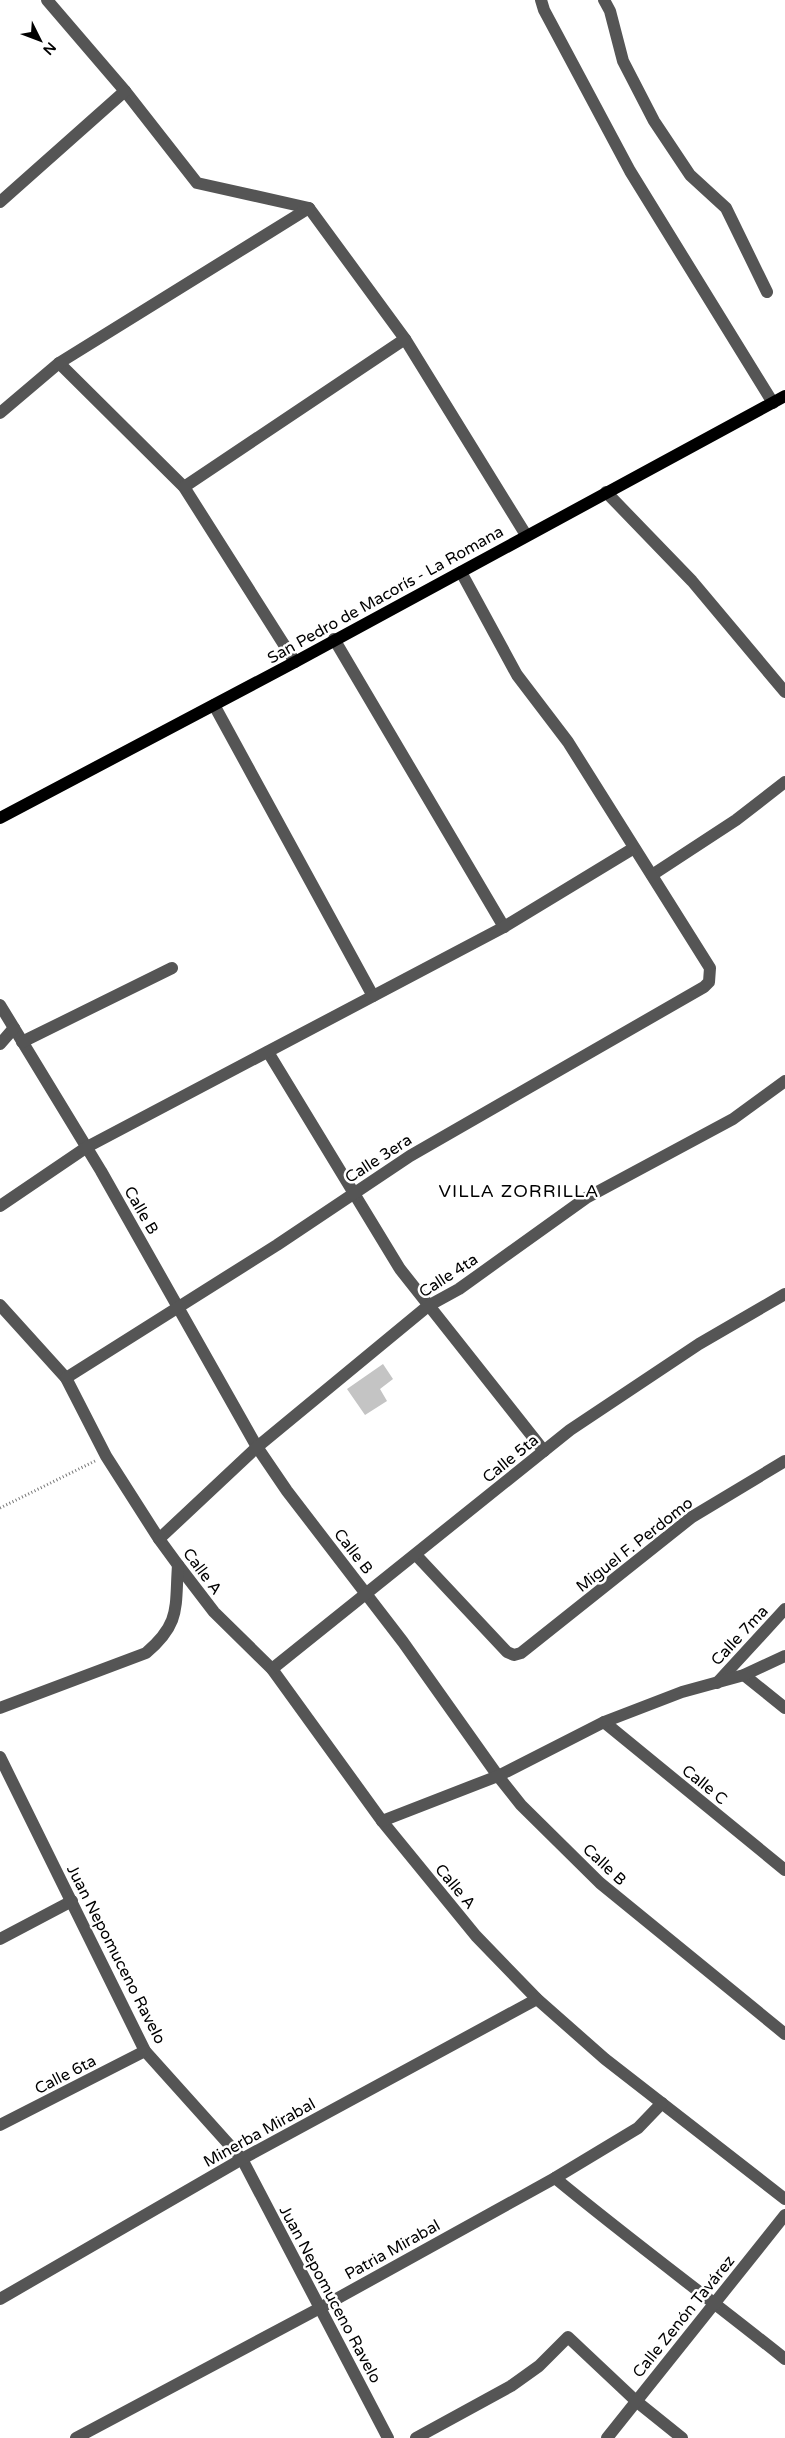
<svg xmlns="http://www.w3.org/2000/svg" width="785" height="2438" font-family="'Varela Round',sans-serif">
<rect width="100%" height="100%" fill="#fff"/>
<path fill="#c4c4c4" d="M383,1364L393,1379L380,1389L387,1401L365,1415L347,1389Z"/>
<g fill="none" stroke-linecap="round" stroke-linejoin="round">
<path stroke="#777" stroke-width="3" stroke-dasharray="1 2.5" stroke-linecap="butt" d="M0,1508L95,1461"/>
<g stroke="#555" stroke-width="12">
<path d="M47,0L125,91L197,183L309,208L405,339L526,535"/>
<path d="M541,0L544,10L630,171L773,403"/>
<path d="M604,0L610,11L623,61L654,121L690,175L726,208L767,292"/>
<path d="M0,202L125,91"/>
<path d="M59,363L184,487L295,662"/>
<path d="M0,413L59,363L309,208"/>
<path d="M184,487L405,339"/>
<path d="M606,492L692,581L785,692"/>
<path d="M334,639L504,927"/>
<path d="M214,705L373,996"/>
<path d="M652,875L736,820L785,782"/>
<path d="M0,1005L101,1171L257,1447L287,1491L403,1642L498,1776L521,1805L600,1883L785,2034"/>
<path d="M22,1042L172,968"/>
<path d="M0,1044L14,1028"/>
<path d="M268,1052L400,1269L544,1451"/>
<path d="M0,1206L87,1147L504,927L634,848"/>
<path d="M0,1305L66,1378L106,1456L159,1539L178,1565L214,1612L272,1669L382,1821L476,1936L537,1999L605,2059L785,2199"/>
<path d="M66,1378L277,1245L410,1156L704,987L709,982L710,968L568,742L517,675L461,572"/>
<path d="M159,1539L257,1447L428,1306L459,1289L586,1198L733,1119L785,1081"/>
<path d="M416,1555L507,1652L514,1655L521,1653L692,1517L785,1461"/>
<path d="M272,1669L570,1430L699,1344L785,1294"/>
<path d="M744,1675L785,1708"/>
<path d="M717,1683L785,1609"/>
<path d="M0,1708L146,1653C181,1623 175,1608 178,1565"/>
<path d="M604,1722L785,1870"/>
<path d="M0,1757L145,2051L242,2159L388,2438"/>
<path d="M382,1821L498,1776L604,1722L682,1692L744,1675L785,1656"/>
<path d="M0,1939L72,1901"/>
<path d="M0,2125L145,2051"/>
<path d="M555,2178C630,2240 709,2298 785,2359"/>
<path d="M0,2299L242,2159L537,1999"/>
<path d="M76,2438L320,2308L555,2178L638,2128L662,2103"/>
<path d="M416,2438L511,2386L539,2366L568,2337L636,2401L682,2438"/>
<path d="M607,2438L785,2215"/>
</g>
<path stroke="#000" stroke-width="12" d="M0,818L295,662L785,396"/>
</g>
<g text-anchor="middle" stroke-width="5" stroke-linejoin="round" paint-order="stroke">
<g font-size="16" fill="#000" stroke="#fff">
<text transform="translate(385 594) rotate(-29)" y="6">San Pedro de Macorís - La Romana</text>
<text transform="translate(378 1158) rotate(-33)" y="6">Calle 3era</text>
<text transform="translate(142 1210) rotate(60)" y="6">Calle B</text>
<text transform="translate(448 1275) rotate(-33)" y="6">Calle 4ta</text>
<text transform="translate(510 1458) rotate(-39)" y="6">Calle 5ta</text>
<text transform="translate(634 1544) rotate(-38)" y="6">Miguel F. Perdomo</text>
<text transform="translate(354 1551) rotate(52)" y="6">Calle B</text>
<text transform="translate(203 1571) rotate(53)" y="6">Calle A</text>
<text transform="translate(739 1635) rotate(-47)" y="6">Calle 7ma</text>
<text transform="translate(705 1784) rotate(39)" y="6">Calle C</text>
<text transform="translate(605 1864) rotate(43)" y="6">Calle B</text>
<text transform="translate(456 1886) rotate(50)" y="6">Calle A</text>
<text transform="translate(117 1954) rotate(63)" y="6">Juan Nepomuceno Ravelo</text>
<text transform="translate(65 2074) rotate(-27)" y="6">Calle 6ta</text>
<text transform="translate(259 2132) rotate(-29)" y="6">Minerba Mirabal</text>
<text transform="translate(392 2249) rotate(-29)" y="6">Patria Mirabal</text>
<text transform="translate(331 2294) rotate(62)" y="6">Juan Nepomuceno Ravelo</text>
<text transform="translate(683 2316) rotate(-51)" y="6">Calle Zenón Tavárez</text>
</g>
<g font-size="18" letter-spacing="1" fill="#000" stroke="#fff">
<text x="519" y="1197">VILLA ZORRILLA</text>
</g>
</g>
<g transform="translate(40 40) rotate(132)" stroke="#ffffff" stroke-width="4" paint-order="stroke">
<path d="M0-4L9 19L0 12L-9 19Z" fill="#000000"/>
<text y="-8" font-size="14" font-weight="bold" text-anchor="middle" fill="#000000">N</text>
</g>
</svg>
